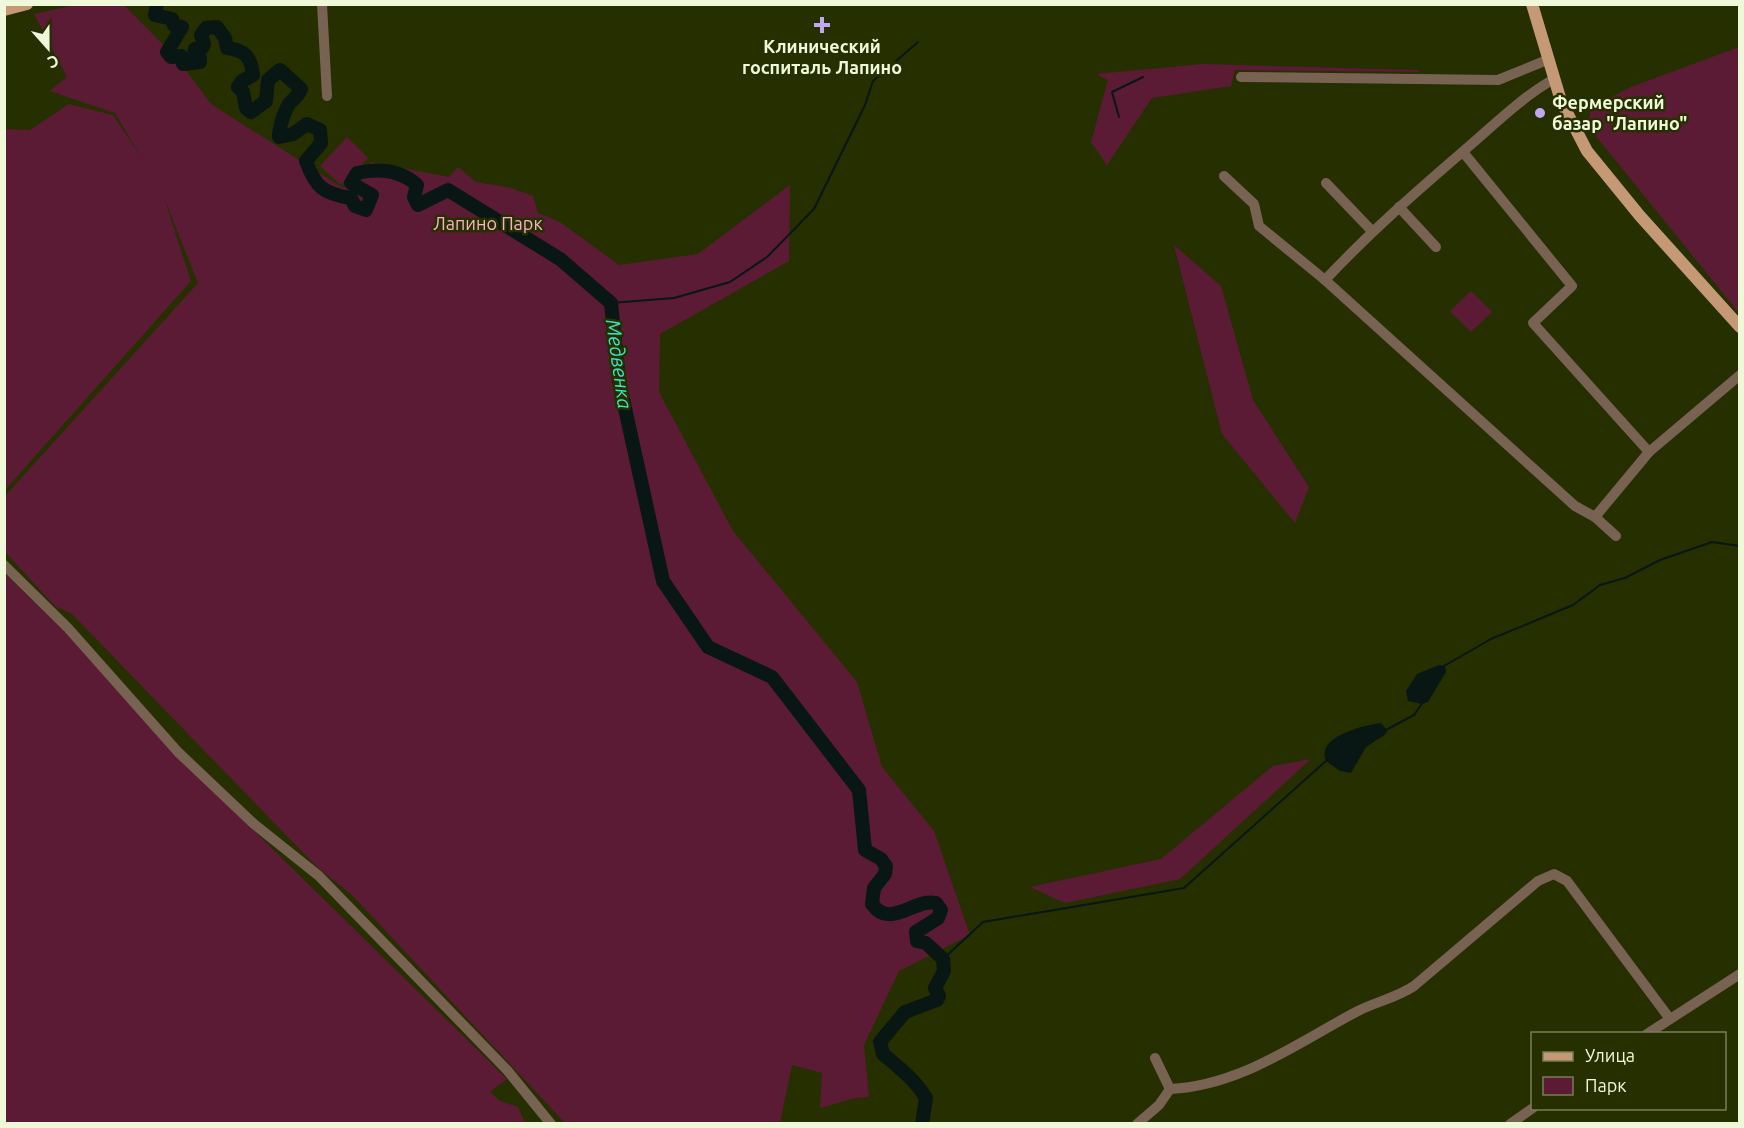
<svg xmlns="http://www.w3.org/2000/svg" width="1744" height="1128" font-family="Ubuntu,sans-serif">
<rect width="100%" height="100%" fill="#262f00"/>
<g fill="#5c1b35">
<path d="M75,5H124L179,61L211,104L343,188L359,169L372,162L449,177L458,167L476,182L511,188L533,196L538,213L560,222L619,265L698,254L790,185L789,261L660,334L659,392L733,531L857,682L882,767L934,831L970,935L899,971L864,1045L869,1097L855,1098L820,1108L822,1073L792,1065L780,1123H565L353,896L317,867L71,613L56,607L5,552V496L198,283L164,198L191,281L5,490V129L30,130L69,104L113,115L141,157L115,113L50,91L67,77L34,14Z"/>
<path d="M1739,47H1740L1739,313L1591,130L1589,118L1592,107L1631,87Z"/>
<path d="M1203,64L1417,70L1420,72L1235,70L1231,86L1152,98L1107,165L1091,142L1108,80L1096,74Z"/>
<path d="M347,137L368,158L341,185L320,166Z"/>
<path d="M1174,245L1221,286L1253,400L1309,487L1295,523L1222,434Z"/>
<path d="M1471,291L1492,312L1471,332L1450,311Z"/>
<path d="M4,573L72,638L186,764L507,1079L490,1092L500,1101L518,1107L525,1123H5Z"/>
<path d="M1311,759L1180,879L1065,903L1030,887L1161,859L1273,766Z"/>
</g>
<g fill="#081714">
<path d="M1439,665L1445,666L1446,672L1428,702L1422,704L1408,701L1406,691L1417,674Z"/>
<path d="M1381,723L1387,730L1386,734L1366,747L1351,773L1340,771L1326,761C1315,737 1364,725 1381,723Z"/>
</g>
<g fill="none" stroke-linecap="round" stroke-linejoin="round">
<g stroke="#081714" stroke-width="2">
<path d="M1119,117L1112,92L1143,77"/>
<path d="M611,303L674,298L730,282L767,257L814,209L865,105L873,81L918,42"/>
<path d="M1444,666L1491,639L1573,605L1600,585L1625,578L1660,560L1712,542L1740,546"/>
<path d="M1386,730L1414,715L1423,702"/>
<path d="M943,959L983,922L1184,888L1327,760"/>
</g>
<path stroke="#081714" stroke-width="14" d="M157,4L155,15L172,19L174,25L182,27L167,52L171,57L181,56L183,64L200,62V58L194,55L195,49L202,48L204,44L201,35L206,28L217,27L225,38L227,48C245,50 251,57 253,75L242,81L238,87L243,92L246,108L251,112L266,101L268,80L280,70L301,89C298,97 294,98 289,104C284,112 279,128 279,137L293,134L307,124L320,130L321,143L306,161C315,187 324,194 351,198L355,206L366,210L372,195L351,183L357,173C379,168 400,170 417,185L414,197L418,205L448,190L560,259L611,303L619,381L663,581L708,647L772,677L859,790L865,850L881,859L886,866L885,874L874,888L872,904C890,930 914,898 936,903L941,910L938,918L916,932L917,941L926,943L943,959L944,971L935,988L939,996L937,1000L905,1012L880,1042L883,1054C900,1068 915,1080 926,1098L922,1124"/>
<g stroke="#786251" stroke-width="10">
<path d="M322,4L327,96"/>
<path d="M1241,77L1498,80L1547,60"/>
<path d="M1463,152L1572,286L1533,323L1649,452"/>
<path d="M1224,176L1254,204L1259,226L1325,280L1575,506L1595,517"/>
<path d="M1326,183L1371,230"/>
<path d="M1399,207L1436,247"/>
<path d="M1325,280C1371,231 1417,191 1467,148C1495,124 1522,97 1554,79"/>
<path d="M1616,536L1595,517L1649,452L1740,375"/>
<path d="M4,565L68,628L178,752L254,824L319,876L507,1070L551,1124"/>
<path d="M1647,1034L1740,974"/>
<path d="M1155,1058L1170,1089C1240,1086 1297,1043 1356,1012C1375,1002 1396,998 1414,986L1538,881L1554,874L1567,881L1670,1019"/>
<path d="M1137,1124L1159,1105L1170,1089"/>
<path d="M1510,1124L1533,1108"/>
</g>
<g stroke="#c69976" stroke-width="12">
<path d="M1532,4L1561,101L1587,151L1640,216L1740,327"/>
<path d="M4,10L27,4"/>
</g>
</g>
<g fill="#c2a8f3" stroke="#262f00" stroke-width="2">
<path d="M819 16h6v6h6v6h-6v6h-6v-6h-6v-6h6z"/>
<circle cx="1540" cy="113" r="6"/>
</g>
<g text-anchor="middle" stroke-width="5" stroke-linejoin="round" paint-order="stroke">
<g font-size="18" font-weight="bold" fill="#eff8d8" stroke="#262f00">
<text x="822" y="53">Клинический<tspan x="822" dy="21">госпиталь Лапино</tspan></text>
<text x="1552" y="109" text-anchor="start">Фермерский<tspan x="1552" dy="21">базар "Лапино"</tspan></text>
</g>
<g font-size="18" fill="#f6b2c6" stroke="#262f00">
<text x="488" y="230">Лапино Парк</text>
</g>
<g font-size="20" font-style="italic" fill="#3ee2c8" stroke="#262f00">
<text transform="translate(619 364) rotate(82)" y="7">Медвенка</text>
</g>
</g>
<rect width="1744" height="1128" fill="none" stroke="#eff8d8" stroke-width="12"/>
<rect x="1531" y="1032" width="195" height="78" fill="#262f00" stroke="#767f56" stroke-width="1.5"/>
<rect x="1543" y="1052" width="30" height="9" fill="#c69976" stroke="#767f56" stroke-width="1.5"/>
<text x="1585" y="1062" font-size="18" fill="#eff8d8">Улица</text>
<rect x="1543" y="1077" width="30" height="18" fill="#5c1b35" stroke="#767f56" stroke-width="1.5"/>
<text x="1585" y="1092" font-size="18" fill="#eff8d8">Парк</text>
<g transform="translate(48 48) rotate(159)" stroke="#262f00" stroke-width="4.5" paint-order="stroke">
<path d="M0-4.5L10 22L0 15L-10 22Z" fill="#eff8d8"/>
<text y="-9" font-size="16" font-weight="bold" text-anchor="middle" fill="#eff8d8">С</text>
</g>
</svg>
